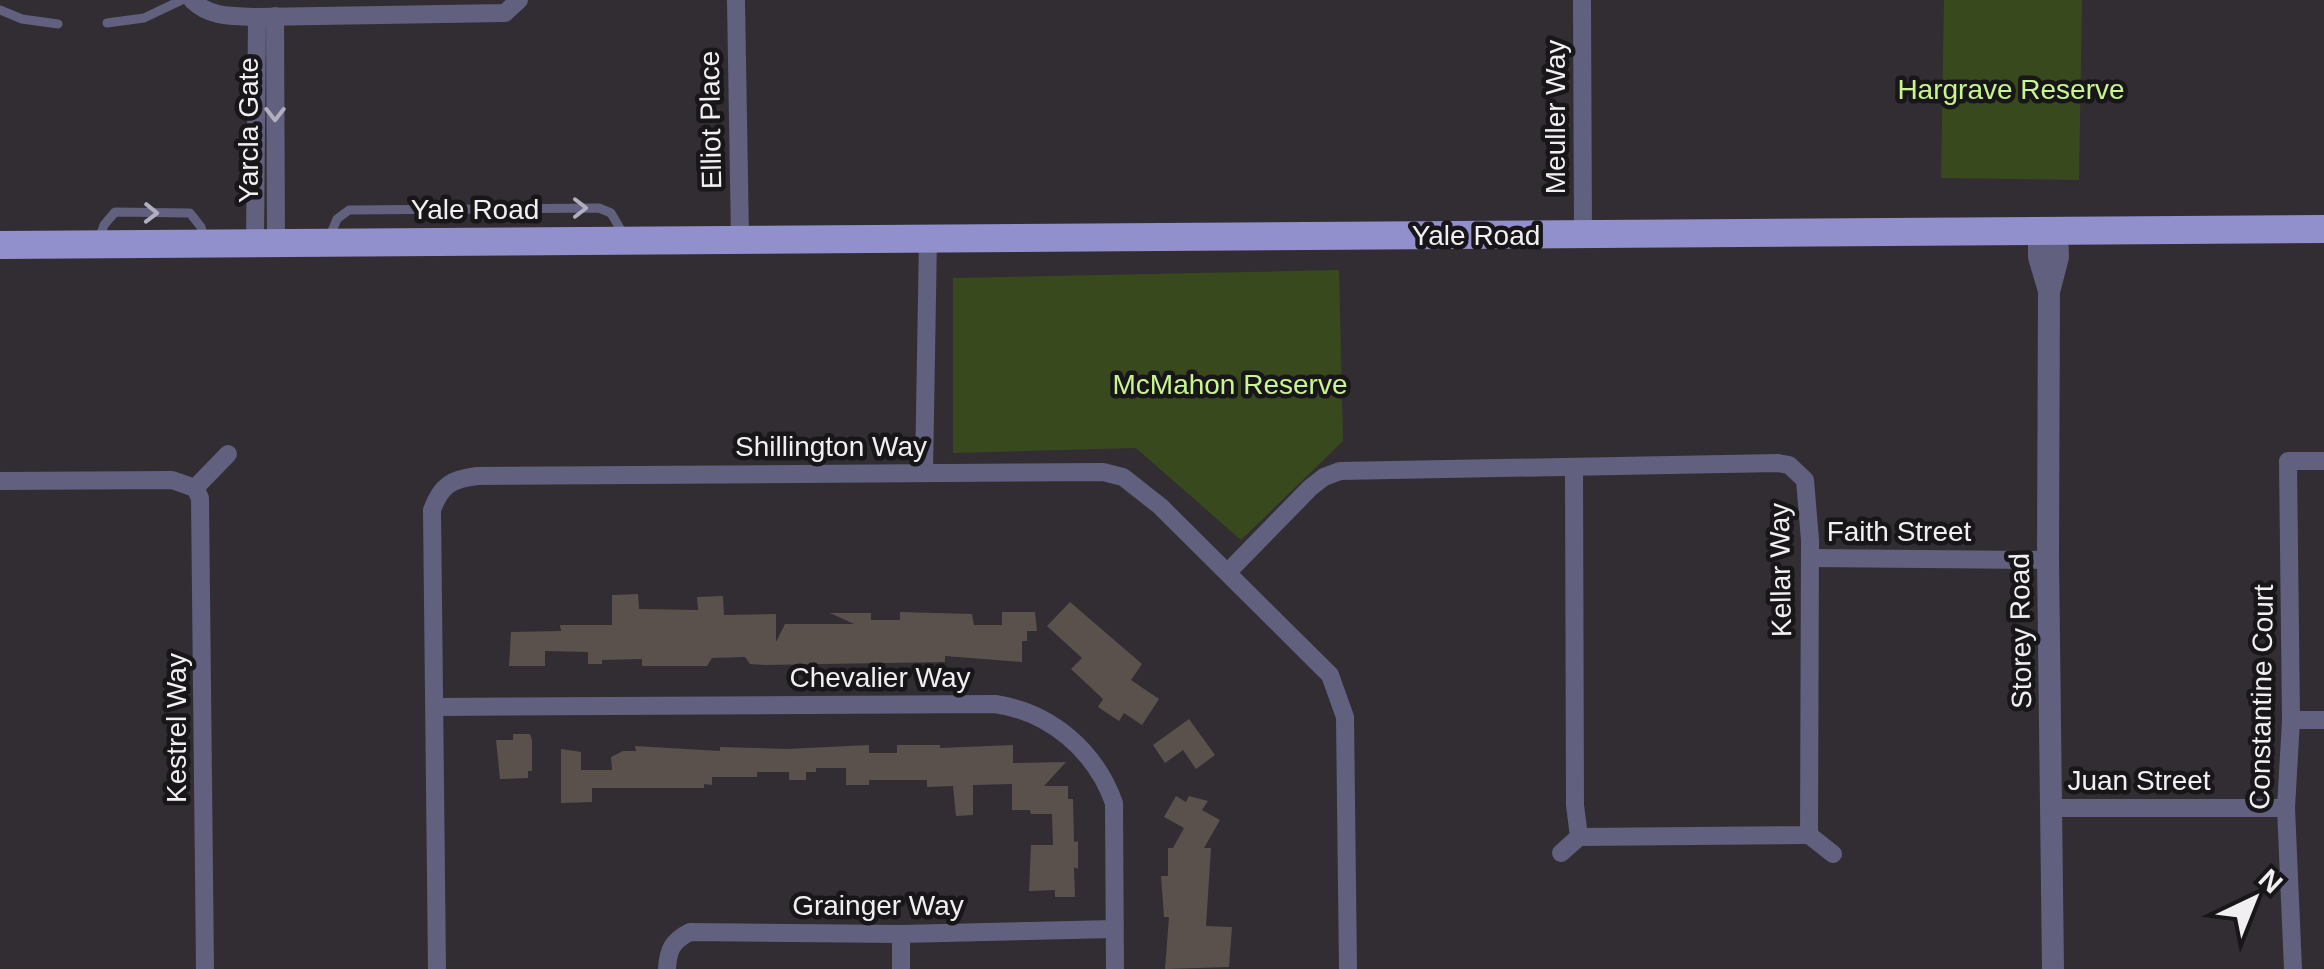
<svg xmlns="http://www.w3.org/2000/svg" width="2324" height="969" font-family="Arial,sans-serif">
<rect width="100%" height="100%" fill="#322d33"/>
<g fill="#384a1d">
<path d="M1944,0H2082L2079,180L1941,178Z"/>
<path d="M1339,270L1343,441L1241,540L1136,448L953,453V278Z"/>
</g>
<g fill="#5a514d">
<path d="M638,594L639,609L698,610L697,597L723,596L724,615L776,614V642L785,624H854L830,613H871V620H900V612L972,614L974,625H1002V612H1035L1037,631H1027V641H1022V662L945,656V662L765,665L750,664L745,657L712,658L707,666H642V659L602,660V664H588V652L545,651V666H509L511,632L561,631L560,625H612V595Z"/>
<path d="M1070,602L1142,664L1131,680L1159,699L1142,725L1124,713L1119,721L1098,707L1103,699L1071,669L1082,658L1047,626Z"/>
<path d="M1189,719L1215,755L1196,769L1183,750L1165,763L1153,745Z"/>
<path d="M513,734H530L532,740V771H528V778L500,779L496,740H513Z"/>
<path d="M869,745V753H897V745H940V748L1013,745V763L1066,762L1044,786H1068V799H1073L1074,842L1078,841V869L1074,867L1075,897H1055V890L1029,891L1031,845H1053L1052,814H1031L1030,810H1012V784L973,785V815L956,816L953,786L927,787V780H869V785H846V768H816V772H806V780H789V772H757V777H712V785L704,784V788H592V802L561,803V749L581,752V770H612L611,757L623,751H636L635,746L720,751V747L787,749Z"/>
<path d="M1176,796L1186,802L1189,796L1208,801L1202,810L1220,820L1204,848H1211L1206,926L1232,927L1229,967L1165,969L1169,917H1164L1161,876H1168V848H1173L1184,828L1164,817Z"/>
</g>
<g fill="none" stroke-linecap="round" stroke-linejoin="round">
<g stroke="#61607e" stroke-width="9">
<path d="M0,10L22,19L58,24"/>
<path d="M107,23L144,18L182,0"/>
<path d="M330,236L337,219L349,210L599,208L611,213L625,237"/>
<path d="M98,242L104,225L115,212L190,213L201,227L204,239"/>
</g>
<g stroke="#61607e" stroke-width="18">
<path d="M192,0C210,18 233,16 257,17L505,13L519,0"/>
<path d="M736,0L740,239"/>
<path d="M1582,0L1583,234"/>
<path d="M275,16L276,244"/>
<path d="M255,243L257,17"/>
<path d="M1574,468L1575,805L1579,837"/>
<path d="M924,473L928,238"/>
<path d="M0,481L172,480L195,488L200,498L205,969"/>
<path d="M195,488L228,454"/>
<path d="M1810,558L2048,560"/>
<path d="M1228,572L1310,488L1324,477L1340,471L1778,463L1789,465L1805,480L1810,540L1809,835L1579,837L1561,853"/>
<path d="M436,707L995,704C1050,712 1095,750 1114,803L1115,969"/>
<path d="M2291,720H2324"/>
<path d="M2052,808H2286"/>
<path d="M1809,835L1833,854"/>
<path d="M901,934V969"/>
<path d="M437,969L432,510C441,485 452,479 477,476L1103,472L1123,477L1160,506L1330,675L1345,717L1348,969"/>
<path d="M667,969C668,950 672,941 690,932L901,934L1114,929"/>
<path d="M2293,969L2286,808L2291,720L2288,461H2324"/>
</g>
<g stroke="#61607e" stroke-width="22">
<path d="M2039,231V257L2049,291L2048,560L2053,969"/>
<path d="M2050,288L2058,257L2057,231"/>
</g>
<path stroke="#928fcd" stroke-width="28" d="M0,245L2324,229"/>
</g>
<defs><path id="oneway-chevron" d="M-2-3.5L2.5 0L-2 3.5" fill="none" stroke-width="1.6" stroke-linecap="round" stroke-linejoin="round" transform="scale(2.5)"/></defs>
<g stroke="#b1afbe">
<use href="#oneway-chevron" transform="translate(275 114) rotate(90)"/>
<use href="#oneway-chevron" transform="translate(580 208)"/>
<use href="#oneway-chevron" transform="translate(151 213) rotate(1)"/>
</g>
<g text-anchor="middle" stroke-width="9" stroke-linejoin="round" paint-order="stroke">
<g font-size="28" fill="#c9f590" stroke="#181619">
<text x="2011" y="99">Hargrave Reserve</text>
<text x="1230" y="394">McMahon Reserve</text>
</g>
<g font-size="28" fill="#f2eff3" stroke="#181619">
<text transform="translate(1555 117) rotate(-90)" y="10">Meuller Way</text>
<text transform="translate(710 120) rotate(-91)" y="10">Elliot Place</text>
<text transform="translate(248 130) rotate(-90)" y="10">Yarcla Gate</text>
<text x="475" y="219">Yale Road</text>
<text x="1476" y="245">Yale Road</text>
<text x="831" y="456">Shillington Way</text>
<text x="1899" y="541">Faith Street</text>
<text transform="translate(1780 570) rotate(-91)" y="10">Kellar Way</text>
<text transform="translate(2020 631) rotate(-91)" y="10">Storey Road</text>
<text x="880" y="687">Chevalier Way</text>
<text transform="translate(2261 697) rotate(-89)" y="10">Constantine Court</text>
<text transform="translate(176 728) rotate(-90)" y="10">Kestrel Way</text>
<text x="2139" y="790">Juan Street</text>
<text x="878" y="915">Grainger Way</text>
</g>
</g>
<g transform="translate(2254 899) rotate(43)" stroke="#181619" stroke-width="8" paint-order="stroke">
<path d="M0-8L18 38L0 25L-18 38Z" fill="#f2eff3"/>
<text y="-15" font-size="28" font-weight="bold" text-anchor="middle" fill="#f2eff3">N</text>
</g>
</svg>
